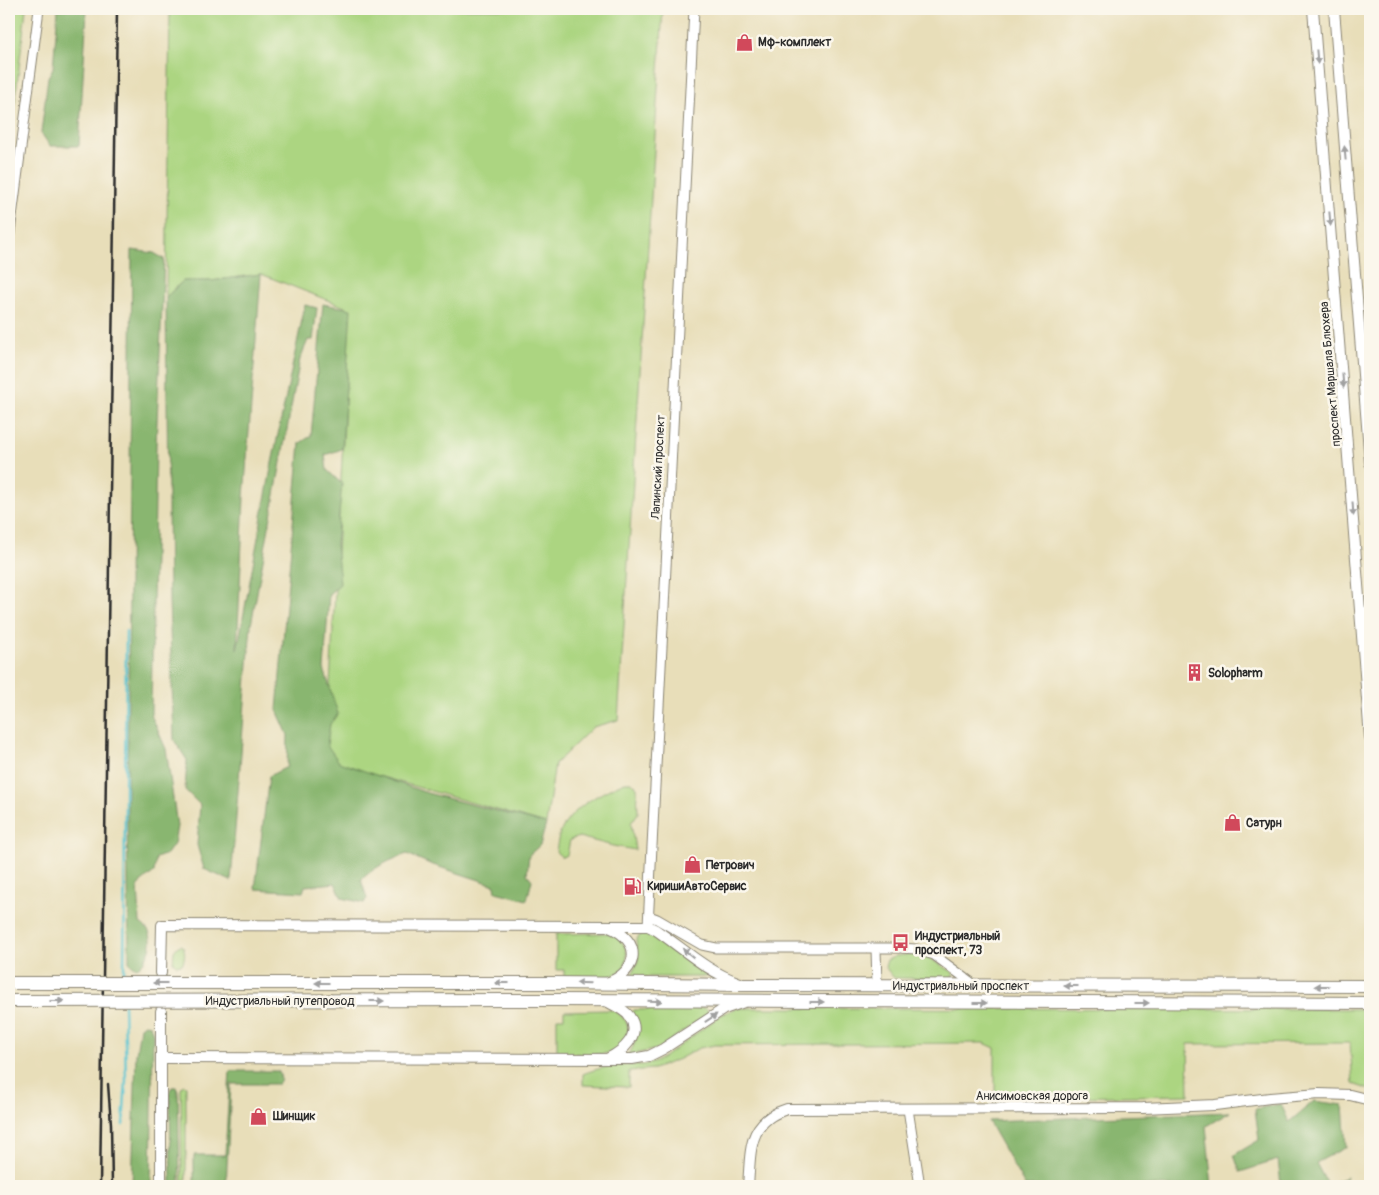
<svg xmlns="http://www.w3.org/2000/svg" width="1379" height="1195" font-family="Pangolin,sans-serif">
<rect width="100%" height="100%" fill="#fbf7ec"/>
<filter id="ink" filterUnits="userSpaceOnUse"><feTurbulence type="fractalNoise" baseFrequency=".02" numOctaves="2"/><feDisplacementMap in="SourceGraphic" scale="10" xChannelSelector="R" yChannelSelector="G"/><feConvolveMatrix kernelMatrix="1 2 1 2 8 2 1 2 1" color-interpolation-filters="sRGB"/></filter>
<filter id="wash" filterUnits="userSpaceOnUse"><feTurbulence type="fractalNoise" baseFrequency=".0096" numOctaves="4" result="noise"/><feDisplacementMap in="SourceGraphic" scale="20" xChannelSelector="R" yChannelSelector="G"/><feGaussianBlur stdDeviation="1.12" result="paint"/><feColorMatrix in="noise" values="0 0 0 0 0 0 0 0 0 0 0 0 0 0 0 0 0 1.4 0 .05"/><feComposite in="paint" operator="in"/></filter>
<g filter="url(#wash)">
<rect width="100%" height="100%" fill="#e8deb9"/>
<g fill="#acd581" stroke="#6c8056">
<path d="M9,9H26L9,151Z"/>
<path d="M170,9H663L618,720L593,727L555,764L546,824L326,761L350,309L261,274L211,281H183L166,297Z"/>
<path d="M625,782H632L637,787L638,813L631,823L635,850L613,846L579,837L570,840L567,855L562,857L556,852C557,845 558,836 562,829C574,806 602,792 625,782Z"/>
<path d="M648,932L652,933L704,970L707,975L704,977H634L632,975L638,960L636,940L642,933Z"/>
<path d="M609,933C631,940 634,969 611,976C599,980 577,977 564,978V970H556V934Z"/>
<path d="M182,945C186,950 185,959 182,964L176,965L173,962L174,951L178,946Z"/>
<path d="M911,954L929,958L953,972V977L950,979L894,978L885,967L887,960L896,956Z"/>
<path d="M705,1008L708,1010V1014L658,1049L629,1055C638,1036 640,1033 632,1012L634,1010Z"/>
<path d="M736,1008L1370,1009V1090L1353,1084L1350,1043L1188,1044L1189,1095L995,1098V1048L984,1043L715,1045L699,1048L679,1059L654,1069L629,1071V1087L583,1085V1074C590,1071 598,1069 606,1067C629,1062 638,1071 663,1058L721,1015Z"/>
<path d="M611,1010C619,1012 627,1019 628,1028C630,1040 619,1051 608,1053C595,1056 572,1053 557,1053V1018H564V1011Z"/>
<path d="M184,1085L186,1086V1186H182L181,1090L182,1086Z"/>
</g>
<g fill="#89b66f" stroke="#5a704d">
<path d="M58,9H87L79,146H50L41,133L48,77L53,68Z"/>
<path d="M132,250L154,253L164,259L156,445L151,715L166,749L177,826L174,844L167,854L156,858L154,872L138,885L140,923C143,925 147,928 149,932C155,945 147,961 136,968L129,962V951L127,813Z"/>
<path d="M261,274L244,497L237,650L272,463L305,305L317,308L313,340H308L300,359L251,625L231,881L204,869L197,845L200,805L185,790L187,760L174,740L169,600L166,297L183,281H211Z"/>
<path d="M323,304L351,309L342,449L325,455L327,470L342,484L336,544L340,584L329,594L324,669L338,714L330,724L327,745L339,762L427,793L546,824L540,845L529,855L527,874L532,880L527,900L496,892L495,885L430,864L407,854C390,860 374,867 361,880L367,898L364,903L342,898L335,883L305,886L303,892L255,889L269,776L287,767L288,735L277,710L300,443L311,436Z"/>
<path d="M145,1024L150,1025L153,1034L151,1186H132L136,1054L140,1027Z"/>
<path d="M230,1071H277L279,1072L281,1079L278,1084H231L226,1186H194V1155H225Z"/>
<path d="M172,1087H176L178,1091L180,1186H171L170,1090Z"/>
<path d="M1314,1101L1343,1105L1346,1147L1316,1163L1327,1184L1347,1177L1344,1186H1272L1281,1185L1278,1160L1240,1172L1234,1155L1259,1140L1255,1109L1281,1104L1289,1122Z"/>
<path d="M1230,1112L1206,1126L1212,1186H1025L988,1121Z"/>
</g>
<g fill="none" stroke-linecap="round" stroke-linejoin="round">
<g stroke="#56c3cf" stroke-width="2.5">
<path d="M124,978L126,631"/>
<path d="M123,1125L126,1080L124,1004"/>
</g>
</g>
</g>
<g filter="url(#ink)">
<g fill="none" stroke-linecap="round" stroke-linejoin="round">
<defs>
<g id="minor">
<path d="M9,240L39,9"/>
<path d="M1370,609L1361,615L1370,621"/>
<path d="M649,916L657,919L702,945L716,948H901L916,949L934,955L976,986"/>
<path d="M648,926L694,9"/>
<path d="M876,949L877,985"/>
<path d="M908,1109L920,1186"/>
</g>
<g id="tertiary">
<path d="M1313,9L1370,738"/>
<path d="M1334,9L1370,463"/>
<path d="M161,973L162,925L622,926H648L656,930C685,950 706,971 740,983"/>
<path d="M607,983C640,970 642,941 609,927"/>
<path d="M606,1001C613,1005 624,1009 629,1016C643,1035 622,1052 607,1059"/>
<path d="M161,1011V1186"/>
<path d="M161,1058L632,1059L649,1056L663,1049L724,1009L744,1002"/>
<path d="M748,1186C751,1151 747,1121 787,1109L1143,1108L1215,1105L1270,1098L1319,1094L1350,1095L1370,1100"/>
</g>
<g id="primary">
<path d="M551,983L746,985L1370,986"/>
<path d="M551,1000L1370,1003"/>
</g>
</defs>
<use href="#minor" stroke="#8a8472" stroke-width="11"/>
<use href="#tertiary" stroke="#8a8472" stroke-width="12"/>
<use href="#primary" stroke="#8a8472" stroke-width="14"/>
<use href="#minor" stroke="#fff" stroke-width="9"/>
<use href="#tertiary" stroke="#fff" stroke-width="10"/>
<use href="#primary" stroke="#fff" stroke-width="12"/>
<g stroke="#2b2b2b" stroke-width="2.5">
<path d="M108,1084L111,1124L112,1186"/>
<path d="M100,1186L117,9"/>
</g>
<defs>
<g id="primary-bridge">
<path d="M9,983H551"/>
<path d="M9,1001L551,1000"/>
</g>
</defs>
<use href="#primary-bridge" stroke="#8a8472" stroke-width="14" stroke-linecap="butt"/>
<use href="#primary-bridge" stroke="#fff" stroke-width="12"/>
</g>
<defs><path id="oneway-solid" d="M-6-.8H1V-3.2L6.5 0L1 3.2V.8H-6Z" transform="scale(1.25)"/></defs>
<g fill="#a0a0a0">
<use href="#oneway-solid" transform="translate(1317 57) rotate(85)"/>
<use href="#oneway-solid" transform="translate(1345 153) rotate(-95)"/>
<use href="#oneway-solid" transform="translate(1330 219) rotate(85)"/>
<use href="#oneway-solid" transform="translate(1343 381) rotate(85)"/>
<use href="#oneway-solid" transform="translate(1353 509) rotate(86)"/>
<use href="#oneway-solid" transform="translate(688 953) rotate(-140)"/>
<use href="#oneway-solid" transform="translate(160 983) rotate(-180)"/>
<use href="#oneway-solid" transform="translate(322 983) rotate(180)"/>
<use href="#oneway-solid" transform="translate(502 983) rotate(180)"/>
<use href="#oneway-solid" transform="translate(583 983) rotate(-179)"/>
<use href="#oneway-solid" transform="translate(1071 986) rotate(-180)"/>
<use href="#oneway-solid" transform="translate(1322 986) rotate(-180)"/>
<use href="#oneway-solid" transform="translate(57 1001)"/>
<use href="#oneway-solid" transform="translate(377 1001)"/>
<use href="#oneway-solid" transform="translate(655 1001) rotate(1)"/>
<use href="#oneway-solid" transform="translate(817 1002)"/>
<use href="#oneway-solid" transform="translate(980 1003)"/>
<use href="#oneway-solid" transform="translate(1142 1003)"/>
<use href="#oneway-solid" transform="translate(711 1018) rotate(-34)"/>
</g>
</g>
<defs>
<symbol id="shop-bare" viewBox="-9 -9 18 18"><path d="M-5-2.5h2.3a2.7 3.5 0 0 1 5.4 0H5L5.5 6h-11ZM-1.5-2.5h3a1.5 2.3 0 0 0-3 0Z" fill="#d1495b" stroke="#fbf7ec" stroke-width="2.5" paint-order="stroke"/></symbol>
<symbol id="building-bare" viewBox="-9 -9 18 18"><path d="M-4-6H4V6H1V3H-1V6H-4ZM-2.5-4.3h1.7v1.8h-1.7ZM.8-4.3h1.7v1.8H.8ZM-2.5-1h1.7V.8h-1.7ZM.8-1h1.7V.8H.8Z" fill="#d1495b" stroke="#fbf7ec" stroke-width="2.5" paint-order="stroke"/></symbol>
<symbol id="fuel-bare" viewBox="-9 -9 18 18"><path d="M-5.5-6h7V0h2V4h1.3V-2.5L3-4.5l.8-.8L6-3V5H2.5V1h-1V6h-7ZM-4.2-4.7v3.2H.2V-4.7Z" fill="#d1495b" stroke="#fbf7ec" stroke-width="2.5" paint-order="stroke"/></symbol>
<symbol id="bus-bare" viewBox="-9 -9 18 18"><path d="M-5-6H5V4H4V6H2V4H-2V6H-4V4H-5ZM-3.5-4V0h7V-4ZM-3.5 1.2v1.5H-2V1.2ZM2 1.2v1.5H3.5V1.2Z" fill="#d1495b" stroke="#fbf7ec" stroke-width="2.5" paint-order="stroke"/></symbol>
</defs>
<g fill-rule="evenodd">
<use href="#shop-bare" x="732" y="30" width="25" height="25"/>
<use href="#building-bare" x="1182" y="660" width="25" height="25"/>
<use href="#shop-bare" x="1220" y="810" width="25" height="25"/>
<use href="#shop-bare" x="680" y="852" width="25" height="25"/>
<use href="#fuel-bare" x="620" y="874" width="25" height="25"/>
<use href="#bus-bare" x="888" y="930" width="25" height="25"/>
<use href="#shop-bare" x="246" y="1104" width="25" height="25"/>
</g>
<g text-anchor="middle" stroke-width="5" stroke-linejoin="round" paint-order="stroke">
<g font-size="12" font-weight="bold" fill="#2b2b2b" stroke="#fbf7ec" text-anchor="start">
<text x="758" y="46">Мф-комплект</text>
<text x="1208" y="677">Solopharm</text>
<text x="1246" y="827">Сатурн</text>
<text x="706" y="869">Петрович</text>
<text x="647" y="890">КиришиАвтоСервис</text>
<text x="915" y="940">Индустриальный<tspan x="915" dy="14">проспект, 73</tspan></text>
<text x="273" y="1120">Шинщик</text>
</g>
<g font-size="12" fill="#2b2b2b" stroke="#fbf7ec">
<text transform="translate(1330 374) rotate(-95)" y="4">проспект Маршала Блюхера</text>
<text transform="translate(658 467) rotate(-87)" y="4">Лапинский проспект</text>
<text x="961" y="990">Индустриальный проспект</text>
<text x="280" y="1005">Индустриальный путепровод</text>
<text x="1032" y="1100">Анисимовская дорога</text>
</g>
</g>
<rect width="1379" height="1195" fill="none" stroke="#fbf7ec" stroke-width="30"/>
</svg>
